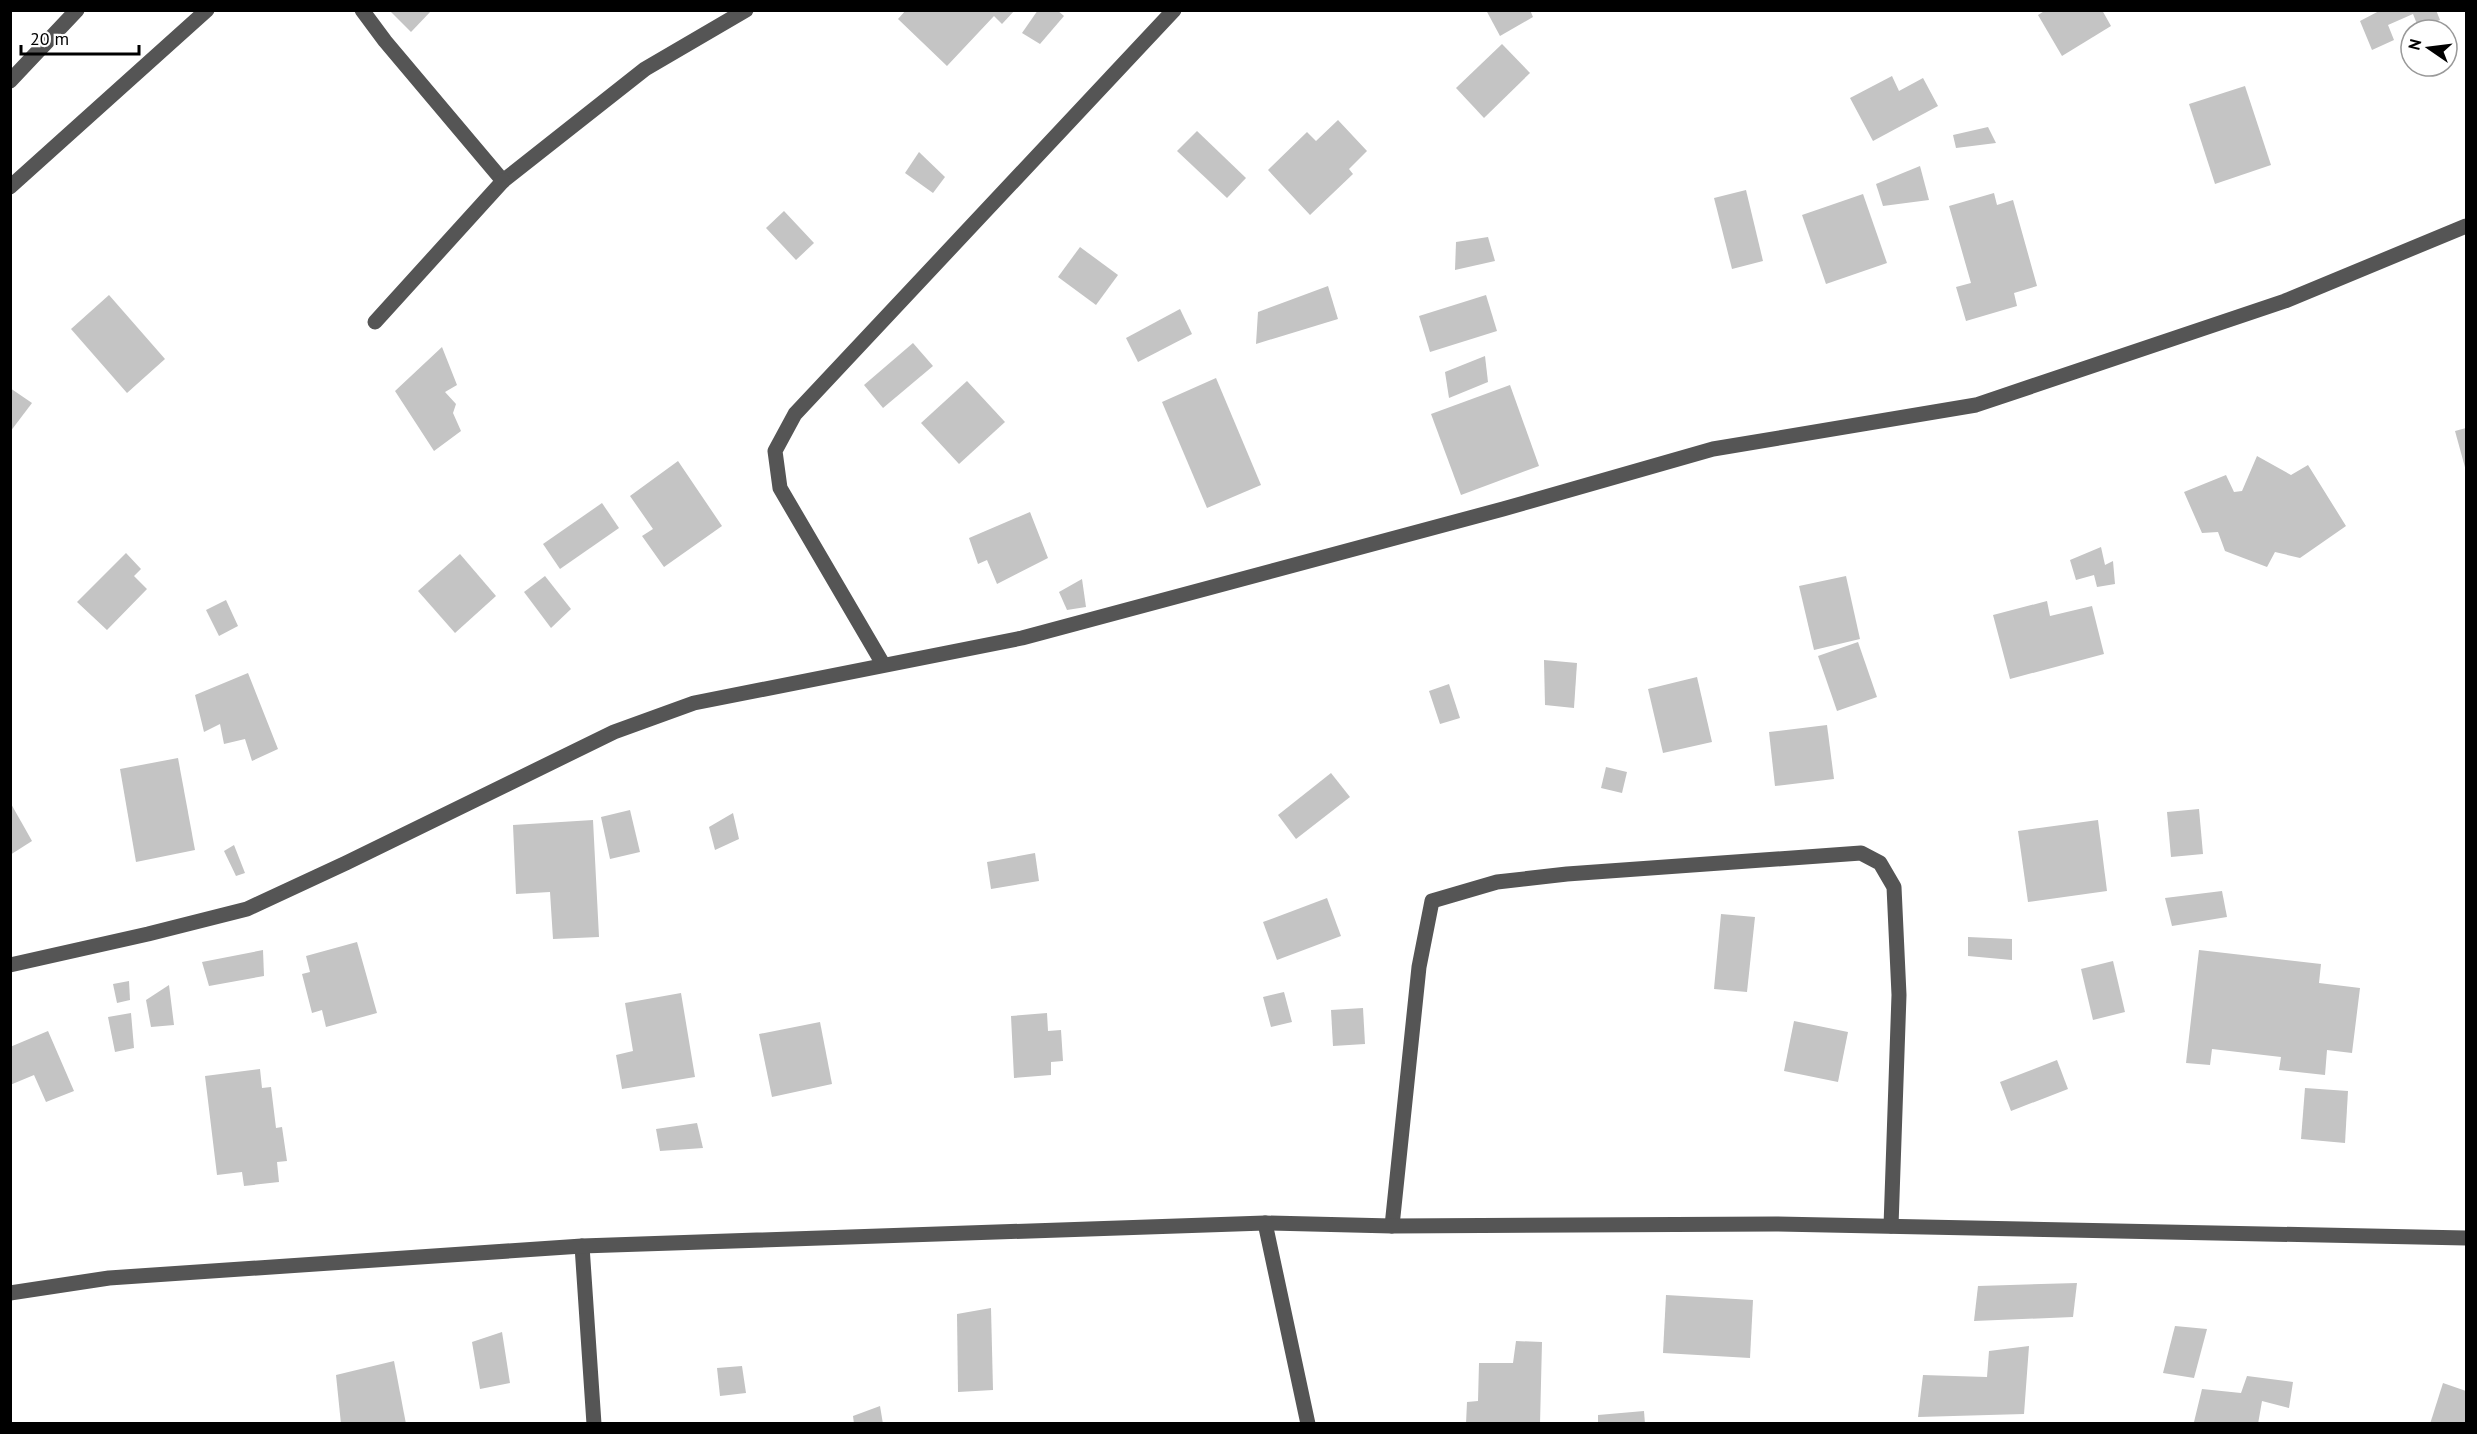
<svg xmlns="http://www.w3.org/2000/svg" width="2477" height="1434" font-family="'PT Sans',sans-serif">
<rect width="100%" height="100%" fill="#fff"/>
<g fill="#c4c4c4">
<path d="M389,10H432L411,32Z"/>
<path d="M906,10H1015L1002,24L994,16L947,66L898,19Z"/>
<path d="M1038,10H1057L1064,16L1040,44L1022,33Z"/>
<path d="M1486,10H1530L1533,17L1500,36Z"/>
<path d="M2046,10H2102L2111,26L2062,56L2038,15Z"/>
<path d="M2381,10H2436L2440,20L2419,29L2413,14L2388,25L2394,40L2372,50L2360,21Z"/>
<path d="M1502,44L1530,73L1484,118L1456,88Z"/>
<path d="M1892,76L1899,91L1923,78L1938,106L1873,141L1850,98Z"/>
<path d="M2245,86L2271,165L2215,184L2189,104Z"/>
<path d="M1338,120L1367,151L1349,169L1353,174L1310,215L1268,170L1307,132L1316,141Z"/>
<path d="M1988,127L1996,143L1956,148L1953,135Z"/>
<path d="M1197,131L1246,178L1227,198L1177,151Z"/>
<path d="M919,152L945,177L933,193L905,173Z"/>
<path d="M1920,166L1929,200L1883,206L1876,184Z"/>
<path d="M1746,190L1763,261L1732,269L1714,198Z"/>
<path d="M1994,193L1997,205L2013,200L2037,286L2014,293L2017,306L1966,321L1956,287L1971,283L1949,206Z"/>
<path d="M1863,194L1887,263L1826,284L1802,215Z"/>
<path d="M784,211L814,243L796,260L766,228Z"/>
<path d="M1488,237L1495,261L1455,270L1456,242Z"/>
<path d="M1080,247L1118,275L1096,305L1058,277Z"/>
<path d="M1328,286L1338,319L1256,344L1258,312Z"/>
<path d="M109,295L165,359L127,393L71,329Z"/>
<path d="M1486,295L1497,331L1430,352L1419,316Z"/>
<path d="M1180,309L1192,334L1138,362L1126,338Z"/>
<path d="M913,343L933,366L883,408L864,385Z"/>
<path d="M442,347L457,385L445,392L456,404L453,413L461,431L434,451L395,391Z"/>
<path d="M1485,356L1488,382L1449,398L1445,372Z"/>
<path d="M1216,378L1261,485L1207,508L1162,402Z"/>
<path d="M967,381L1005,422L959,464L921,423Z"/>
<path d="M1510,385L1539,466L1461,495L1431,414Z"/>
<path d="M10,388L32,403L10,432Z"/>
<path d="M2466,428V471L2455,431Z"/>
<path d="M2257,456L2291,475L2308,465L2346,526L2300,558L2275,552L2267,567L2225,551L2218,532L2202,533L2184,492L2226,475L2234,492L2242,491Z"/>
<path d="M678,461L722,526L664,567L642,536L653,529L630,496Z"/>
<path d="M602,503L619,528L560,569L543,544Z"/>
<path d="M1030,512L1048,558L997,584L987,560L978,564L969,538Z"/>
<path d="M2101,547L2105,565L2113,561L2115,584L2097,587L2094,575L2076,580L2070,560Z"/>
<path d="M126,553L141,569L134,576L147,589L107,630L77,602Z"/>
<path d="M460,554L496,596L455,633L418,591Z"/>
<path d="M545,576L571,609L551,628L524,592Z"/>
<path d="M1846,576L1860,639L1814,650L1799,586Z"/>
<path d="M1082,579L1086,607L1067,610L1059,592Z"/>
<path d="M226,600L238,626L219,636L206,610Z"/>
<path d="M2047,601L2050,616L2092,606L2104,654L2010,679L1993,615Z"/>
<path d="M1858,642L1877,697L1837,711L1818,656Z"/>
<path d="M1544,660L1577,663L1574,708L1545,705Z"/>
<path d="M248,673L278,749L252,761L245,739L224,744L220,724L204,732L195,695Z"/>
<path d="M1697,677L1712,742L1663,753L1648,689Z"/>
<path d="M1449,684L1460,718L1440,724L1429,691Z"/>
<path d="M1827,725L1834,779L1775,786L1769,732Z"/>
<path d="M178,758L195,850L136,862L120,769Z"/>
<path d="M1606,767L1627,772L1622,793L1601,788Z"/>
<path d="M1331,773L1350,797L1296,839L1278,815Z"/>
<path d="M10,802L32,841L10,855Z"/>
<path d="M2199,809L2203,854L2171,857L2167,812Z"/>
<path d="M630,810L640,852L610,859L601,817Z"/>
<path d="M733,813L739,839L715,850L709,827Z"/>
<path d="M593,820L599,937L553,939L550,892L516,894L513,825Z"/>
<path d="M2098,820L2107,891L2028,902L2018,831Z"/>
<path d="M234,845L245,873L236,876L224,851Z"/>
<path d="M1035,853L1039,881L991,889L987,862Z"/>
<path d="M2222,891L2227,917L2172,926L2165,898Z"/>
<path d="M1327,898L1341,936L1277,960L1263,922Z"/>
<path d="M1721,914L1755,917L1747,992L1714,989Z"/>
<path d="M1968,937L2012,939V960L1968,956Z"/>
<path d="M357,942L377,1013L326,1027L322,1010L312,1013L302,974L310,972L306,956Z"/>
<path d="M263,950L264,976L209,986L202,962Z"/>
<path d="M2199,950L2321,964L2319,983L2360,988L2352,1053L2327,1050L2325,1075L2279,1070L2281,1057L2212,1049L2210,1065L2186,1063Z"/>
<path d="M2113,961L2125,1012L2093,1020L2081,969Z"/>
<path d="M129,981L130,1000L117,1003L113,984Z"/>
<path d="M169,985L174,1025L151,1027L146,1000Z"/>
<path d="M1284,992L1292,1022L1271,1027L1263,997Z"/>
<path d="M681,993L695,1077L622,1089L616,1055L633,1051L625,1003Z"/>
<path d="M1363,1008L1365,1044L1333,1046L1331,1010Z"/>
<path d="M131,1013L134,1048L115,1052L108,1017Z"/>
<path d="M1047,1013L1048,1031L1061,1030L1063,1061L1051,1062V1075L1014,1078L1011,1016Z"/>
<path d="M1794,1021L1848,1032L1838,1082L1784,1071Z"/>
<path d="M820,1022L832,1084L772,1097L759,1034Z"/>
<path d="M48,1031L74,1091L46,1102L34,1075L10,1085V1047Z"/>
<path d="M2057,1060L2068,1089L2011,1111L2000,1082Z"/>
<path d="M260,1069L262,1088L271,1087L276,1128L282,1127L287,1161L277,1162L279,1182L244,1186L242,1172L217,1175L205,1076Z"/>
<path d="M2305,1088L2348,1091L2345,1143L2301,1139Z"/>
<path d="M697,1123L703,1148L660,1151L656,1129Z"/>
<path d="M2077,1283L2073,1317L1974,1321L1978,1286Z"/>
<path d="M1666,1295L1753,1300L1750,1358L1663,1353Z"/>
<path d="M991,1308L993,1390L958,1392L957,1314Z"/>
<path d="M2175,1326L2207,1329L2194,1378L2163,1373Z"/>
<path d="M502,1332L510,1383L480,1389L472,1342Z"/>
<path d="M1516,1341L1542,1342L1540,1424H1466L1467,1402L1478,1401L1479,1363H1513Z"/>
<path d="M2029,1346L2024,1414L1918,1417L1923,1375L1987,1377L1989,1351Z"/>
<path d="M394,1361L406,1424H341L336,1375Z"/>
<path d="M742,1366L746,1393L720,1396L717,1368Z"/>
<path d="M2247,1376L2293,1382L2289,1408L2262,1401L2258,1424L2194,1422L2202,1389L2241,1393Z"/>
<path d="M2443,1383L2466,1391V1424H2430Z"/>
<path d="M880,1406L883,1424H854L853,1416Z"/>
<path d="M1644,1411L1645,1424H1598V1415Z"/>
</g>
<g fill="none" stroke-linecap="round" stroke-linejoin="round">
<g stroke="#555" stroke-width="15">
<path d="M362,10L385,41L503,181L645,69L746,10"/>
<path d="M10,81L77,10"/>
<path d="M10,187L207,10"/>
<path d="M375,322L503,181"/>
<path d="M883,664L780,488L775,451L795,414L1174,10"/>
<path d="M10,965L148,934L247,909L346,863L614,732L694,703L1022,638L1503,509L1713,449L1976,405L2285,301L2466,226"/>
<path d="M1265,1223L1308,1424"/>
<path d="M1392,1226L1419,967L1432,901L1497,882L1567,874L1861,853L1880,863L1894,887L1899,995L1891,1226"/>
<path d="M582,1246L594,1424"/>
<path d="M10,1293L109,1278L582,1246L1265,1223L1392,1226L1776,1224L2466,1238"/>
</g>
</g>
<rect width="2477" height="1434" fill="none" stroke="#000000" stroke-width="24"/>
<g transform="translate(2429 48) rotate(284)"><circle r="28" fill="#ffffff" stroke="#999999" stroke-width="1.5"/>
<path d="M0-4.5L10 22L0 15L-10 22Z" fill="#000000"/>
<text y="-9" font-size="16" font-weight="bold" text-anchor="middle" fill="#000000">N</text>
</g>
<path d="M21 45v9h118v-9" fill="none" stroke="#000000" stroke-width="3"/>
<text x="30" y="45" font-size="18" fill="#000000" stroke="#ffffff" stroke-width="4.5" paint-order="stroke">20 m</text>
</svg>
